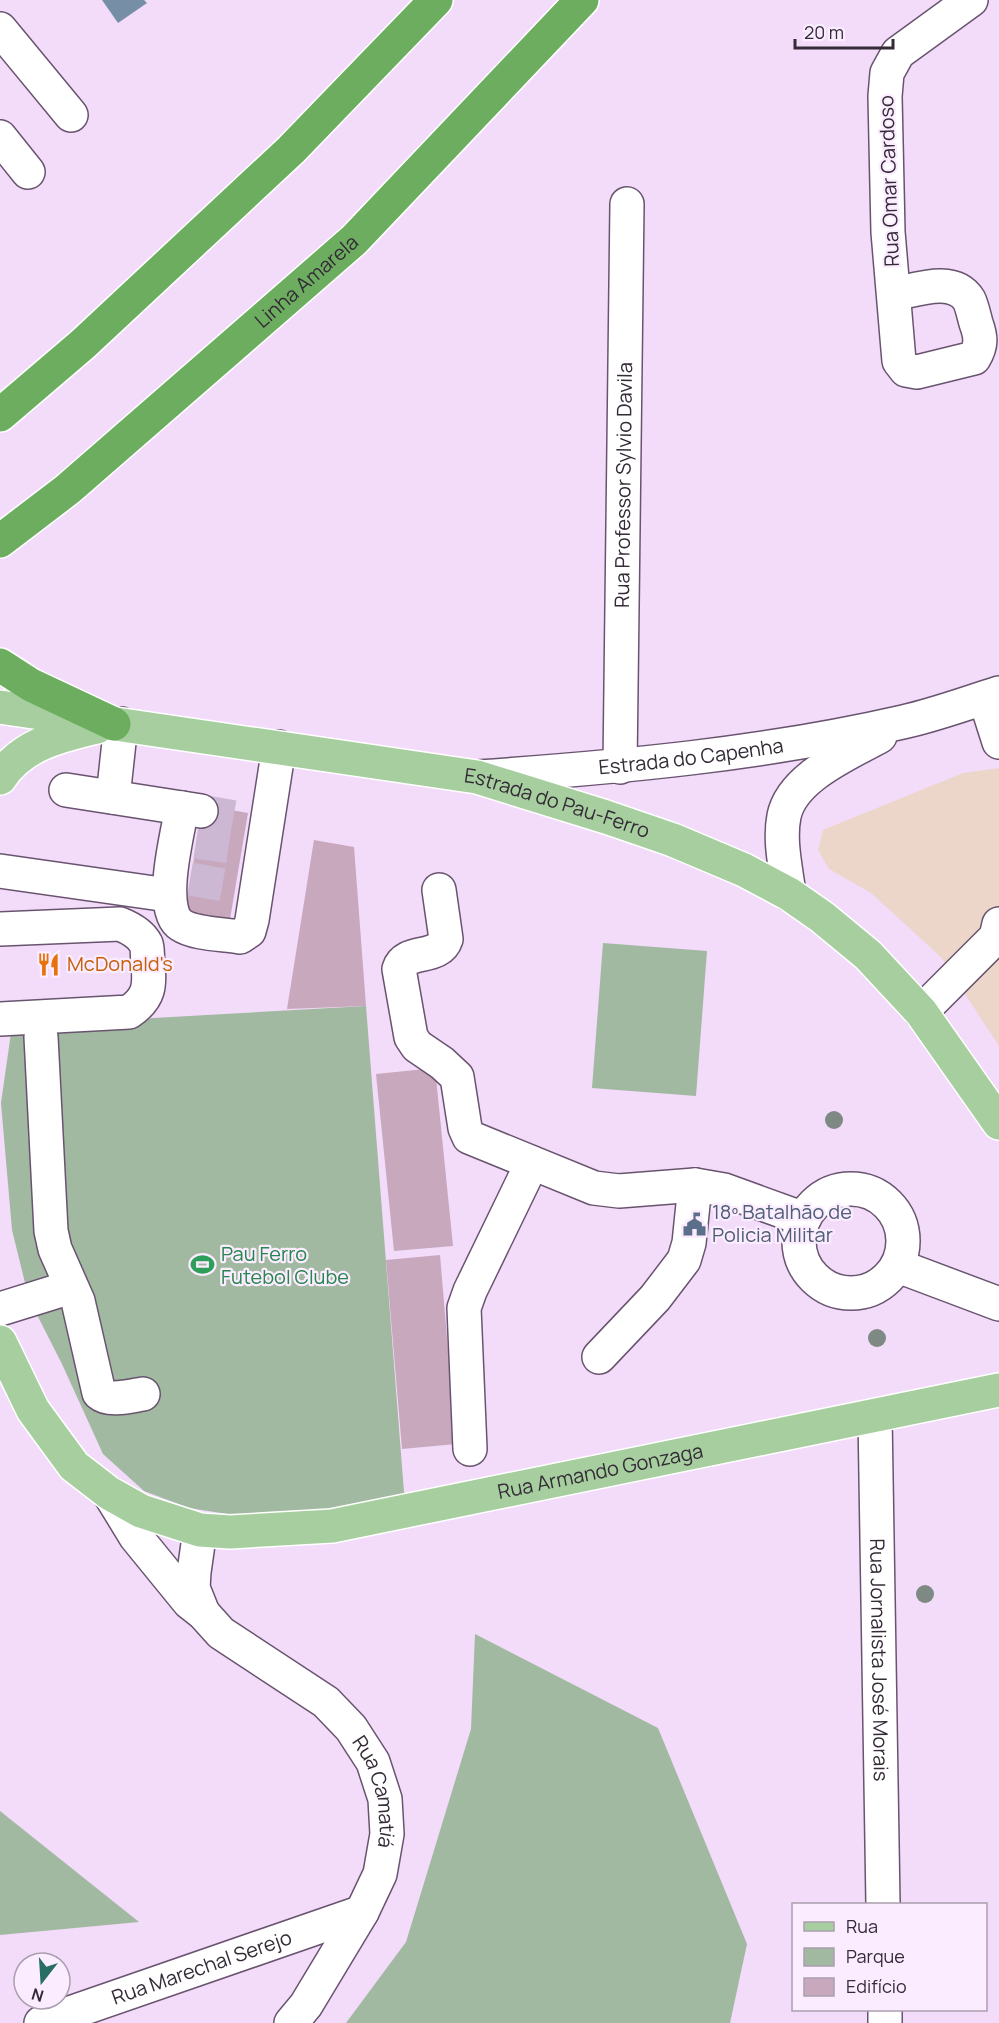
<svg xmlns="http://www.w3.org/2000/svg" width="999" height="2023" font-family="Manrope,sans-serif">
<rect width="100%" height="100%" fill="#f3dbfa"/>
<path fill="#ecd6c9" d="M999,768V1046L941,957L871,893L829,869L818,850L823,830L963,773Z"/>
<g fill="#a2b9a1">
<path d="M603,943L707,951L696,1096L592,1088Z"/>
<path d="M366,1006L405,1505L253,1518L189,1508L144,1491L103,1454L62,1364L29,1299L12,1230L1,1103L12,1026Z"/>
<path d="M475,1634L658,1728L747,1944L730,2023H346L406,1942L471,1729Z"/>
<path d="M0,1811L139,1922L0,1935Z"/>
</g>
<path fill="#778ea7" d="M102,0H144L147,3L118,23Z"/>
<g fill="#c7a8bd">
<path d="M203,805L248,813L230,919L185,912Z"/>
<path d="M314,840L354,847L366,1006L287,1009Z"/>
<path d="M435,1068L453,1246L394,1251L376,1074Z"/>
<path d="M440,1255L456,1444L402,1449L386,1260Z"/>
</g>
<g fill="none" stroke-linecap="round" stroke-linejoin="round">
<g stroke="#cdb8d3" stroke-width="33" stroke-dasharray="33 16" stroke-linecap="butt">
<path d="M201,811L247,819"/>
<path d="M196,842L242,849"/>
<path d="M190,879L236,887"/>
</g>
<defs>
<g id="minor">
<path d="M0,29L71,115"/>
<path d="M0,137L28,172"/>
<path d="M894,294C916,290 954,275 969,300C972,306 974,316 976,323C981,337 982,345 974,358L917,372L906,370L899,361L888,232L885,96L887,73L898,53L971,0"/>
<path d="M985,698L999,742"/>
<path id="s1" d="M620,767L627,204"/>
<path id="s2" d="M478,777C621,767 763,754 903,722C935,715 967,703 999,693"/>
<path d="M66,790L201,811"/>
<path d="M113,797L121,724"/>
<path d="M182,808C178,832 157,910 181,925C194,934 224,934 240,937L249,931L252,920L279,747"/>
<path d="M0,871L168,895"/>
<path d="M439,890L446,939C439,961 405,948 399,969L411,1037L417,1046L442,1063L457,1077L465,1128L469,1137L594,1188L619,1191L695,1185L724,1190L804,1219"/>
<path d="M789,894C786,869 779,841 784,816C792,777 848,754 880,736"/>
<path d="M0,929L120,924C130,928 141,934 146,944C148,949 147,957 148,963C150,985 150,998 129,1012L0,1019"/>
<path d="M921,1012L996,937L999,924"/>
<path d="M41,1037L51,1231L55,1249L78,1301L99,1393C109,1402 131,1396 143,1394"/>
<circle cx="851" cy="1241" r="52"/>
<path d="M898,1266L999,1304"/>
<path d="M0,1309L71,1287"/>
<path d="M599,1357L655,1298L684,1260L689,1243L695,1185"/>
<path id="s3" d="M875,1416L883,1904"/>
<path d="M470,1449L464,1308L470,1291L532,1163"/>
<path id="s4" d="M109,1493L136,1537L189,1602L203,1613L221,1633L326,1702L351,1728L373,1762L385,1799L387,1834L380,1874L362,1912L306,2005L291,2023"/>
<path d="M200,1530L194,1572L193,1588L203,1613"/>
<path d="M885,2010V2023"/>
<path id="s5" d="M41,2023L362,1912"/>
</g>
<g id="major">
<path id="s6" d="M0,707L477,777L606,817L673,840L744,870L789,894L822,917L868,955L921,1012L999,1123"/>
<path d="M0,778C22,744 60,736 97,727"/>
<path id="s7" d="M0,1342L33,1410L74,1466L109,1493L141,1511L200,1530L230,1532L332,1526L999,1390"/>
</g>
<g id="highway">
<path d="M0,415L83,344L291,150L436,0"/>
<path id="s8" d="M0,541L68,489L354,240L582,0"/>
<path d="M0,665L31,685L114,724"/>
</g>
</defs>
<use href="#minor" stroke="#69546f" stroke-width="36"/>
<use href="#major" stroke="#fff" stroke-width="36"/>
<use href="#highway" stroke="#fff" stroke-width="36"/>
<use href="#minor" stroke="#fff" stroke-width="33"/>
<use href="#major" stroke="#a7ce9f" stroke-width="33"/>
<use href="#highway" stroke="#6cad5f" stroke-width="33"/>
</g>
<g fill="#7e8983">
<circle cx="834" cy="1120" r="9"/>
<circle cx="877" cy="1338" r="9"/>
<circle cx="925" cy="1594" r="9"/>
</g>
<defs>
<symbol id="restaurant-bare" viewBox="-9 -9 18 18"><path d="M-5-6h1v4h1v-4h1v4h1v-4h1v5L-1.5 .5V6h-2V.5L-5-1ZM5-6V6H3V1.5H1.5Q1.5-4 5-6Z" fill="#e8710a" stroke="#fbecff" stroke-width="2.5" paint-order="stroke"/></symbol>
<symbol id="civic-bare" viewBox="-9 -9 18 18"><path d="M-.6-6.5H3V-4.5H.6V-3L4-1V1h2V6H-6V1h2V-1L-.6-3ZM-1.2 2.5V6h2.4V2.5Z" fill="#5c6f8a" stroke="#fbecff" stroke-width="2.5" paint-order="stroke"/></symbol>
<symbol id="stadium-bare" viewBox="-9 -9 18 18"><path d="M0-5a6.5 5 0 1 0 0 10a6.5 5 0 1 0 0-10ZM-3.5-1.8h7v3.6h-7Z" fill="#2e9e5b" stroke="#fbecff" stroke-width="2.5" paint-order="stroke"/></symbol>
</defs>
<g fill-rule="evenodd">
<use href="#restaurant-bare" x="32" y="948" width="33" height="33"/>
<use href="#civic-bare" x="678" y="1208" width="33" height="33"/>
<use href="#stadium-bare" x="186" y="1248" width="33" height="33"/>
</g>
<g text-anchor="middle" stroke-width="4.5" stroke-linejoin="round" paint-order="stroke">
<g font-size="20" fill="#342b37" stroke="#fbecff">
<text transform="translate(889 181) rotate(-92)" y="7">Rua Omar Cardoso</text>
<text dy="7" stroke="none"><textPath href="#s8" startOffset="402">Linha Amarela</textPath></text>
<text dy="7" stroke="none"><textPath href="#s1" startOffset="282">Rua Professor Sylvio Davila</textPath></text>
<text dy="7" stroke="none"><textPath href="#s2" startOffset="214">Estrada do Capenha</textPath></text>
<text dy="7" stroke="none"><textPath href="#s6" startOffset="566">Estrada do Pau-Ferro</textPath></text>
<text dy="7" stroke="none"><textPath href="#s7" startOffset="694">Rua Armando Gonzaga</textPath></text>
<text dy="7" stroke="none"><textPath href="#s3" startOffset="244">Rua Jornalista José Morais</textPath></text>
<text dy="7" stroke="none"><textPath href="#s4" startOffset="412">Rua Camatiá</textPath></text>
<text dy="7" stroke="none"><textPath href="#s5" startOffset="170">Rua Marechal Serejo</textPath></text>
</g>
<g font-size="20" fill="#c56008" stroke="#fbecff" text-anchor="start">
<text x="67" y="971">McDonald's</text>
</g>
<g font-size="20" fill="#4e5e75" stroke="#fbecff" text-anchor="start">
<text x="712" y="1219">18º Batalhão de<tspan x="712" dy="23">Policia Militar</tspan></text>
</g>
<g font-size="20" fill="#27864d" stroke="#fbecff" text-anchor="start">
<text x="221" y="1261">Pau Ferro<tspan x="221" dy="23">Futebol Clube</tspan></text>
</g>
</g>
<rect x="792" y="1903" width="195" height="108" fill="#fbecff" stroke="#ab9faf" stroke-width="1.5"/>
<rect x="804" y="1922" width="30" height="9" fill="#a7ce9f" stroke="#ab9faf" stroke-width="1.5"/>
<text x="846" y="1933" font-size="18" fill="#342b37">Rua</text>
<rect x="804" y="1948" width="30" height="18" fill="#a2b9a1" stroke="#ab9faf" stroke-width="1.5"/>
<text x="846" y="1963" font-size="18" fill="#342b37">Parque</text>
<rect x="804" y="1978" width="30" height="18" fill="#c7a8bd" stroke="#ab9faf" stroke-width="1.5"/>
<text x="846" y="1993" font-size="18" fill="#342b37">Edifício</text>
<g transform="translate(42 1981) rotate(197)"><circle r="28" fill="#fbecff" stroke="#ab9faf" stroke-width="1.5"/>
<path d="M0-4.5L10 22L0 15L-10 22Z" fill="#276e64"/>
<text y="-9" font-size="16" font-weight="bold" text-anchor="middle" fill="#342b37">N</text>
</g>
<path d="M795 39v9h98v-9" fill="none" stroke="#342b37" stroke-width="3"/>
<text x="804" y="39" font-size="18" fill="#342b37" stroke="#fbecff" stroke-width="4.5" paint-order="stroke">20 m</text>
</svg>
